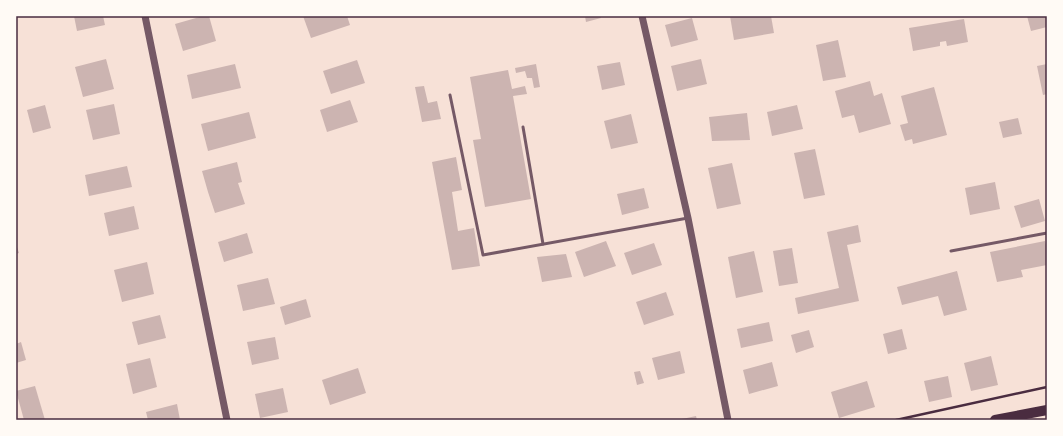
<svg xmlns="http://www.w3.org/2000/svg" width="1063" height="436" font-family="Rubik,sans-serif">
<rect width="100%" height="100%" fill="#f7e1d7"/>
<g fill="#ccb4b1">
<path d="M74,16H103L105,25L77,31Z"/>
<path d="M203,16H209L216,41L183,51L175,24Z"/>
<path d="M303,16H347L350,25L311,38Z"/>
<path d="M585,16H600L601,18L586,22Z"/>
<path d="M730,16H771L774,33L734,40Z"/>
<path d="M1027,16H1047V27L1031,31Z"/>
<path d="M692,18L698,40L671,47L665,25Z"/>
<path d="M964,19L968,42L947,46L946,41L940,42V46L913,51L909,28Z"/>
<path d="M838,40L846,77L823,81L816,45Z"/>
<path d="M106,59L114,89L83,97L75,67Z"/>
<path d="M701,59L707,84L677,91L671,66Z"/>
<path d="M357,60L365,83L331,94L323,71Z"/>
<path d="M620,62L625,85L602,90L597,66Z"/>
<path d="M235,64L241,88L192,99L187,75Z"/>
<path d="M536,64L540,87L534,88L532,78H527L525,71L516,73L515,68Z"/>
<path d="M1047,64V94L1043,95L1037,66Z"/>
<path d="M508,70L512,89L525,86L527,94L513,96L531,199L485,207L473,140L481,139L470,77Z"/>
<path d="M870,81L874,96L882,93L891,124L859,133L854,115L842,118L835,91Z"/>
<path d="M424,86L428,103L437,101L441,119L422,122L415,87Z"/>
<path d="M934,87L947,135L913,144L912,139L905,141L900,125L908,123L901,96Z"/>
<path d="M350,100L358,122L327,132L320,110Z"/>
<path d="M114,104L120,134L93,140L86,110Z"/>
<path d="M45,105L51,128L33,133L27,110Z"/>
<path d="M797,105L803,129L772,136L767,112Z"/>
<path d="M249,112L256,138L208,151L201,124Z"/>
<path d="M747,113L750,140L712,141L709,117Z"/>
<path d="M631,114L638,143L611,149L604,121Z"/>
<path d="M1018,118L1022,134L1003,138L999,122Z"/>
<path d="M815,149L825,195L804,199L794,153Z"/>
<path d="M456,157L462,190L452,192L458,231L474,228L480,266L452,270L432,162Z"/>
<path d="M237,162L242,182L238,183L245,204L215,213L208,192L223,187L208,192L202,171Z"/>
<path d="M732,163L741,204L717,209L708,168Z"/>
<path d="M127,166L132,187L89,196L85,175Z"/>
<path d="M995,182L1000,209L970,215L965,188Z"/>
<path d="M644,188L649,208L622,215L617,194Z"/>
<path d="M1039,199L1045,221L1021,228L1014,206Z"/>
<path d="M134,206L139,229L109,236L104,213Z"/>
<path d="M858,225L861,242L847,245L859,301L798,314L795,298L839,288L827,232Z"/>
<path d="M247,233L253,253L224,262L218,242Z"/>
<path d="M606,241L616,266L584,277L575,252Z"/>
<path d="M1045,241L1047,249V265L1021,270L1023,277L997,282L990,252Z"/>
<path d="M654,243L662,265L632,275L624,253Z"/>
<path d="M16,244L19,253L16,254Z"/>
<path d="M792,248L798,283L779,286L773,251Z"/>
<path d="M754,251L763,292L736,298L728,257Z"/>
<path d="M566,254L572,277L542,282L537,257Z"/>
<path d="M147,262L154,294L122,302L114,270Z"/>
<path d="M957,271L967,310L944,316L938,296L902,305L897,287Z"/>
<path d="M268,278L275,304L243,311L237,285Z"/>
<path d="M666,292L674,315L644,325L636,302Z"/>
<path d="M306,299L311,317L285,325L280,307Z"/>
<path d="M160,315L166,338L138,345L132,322Z"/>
<path d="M769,322L773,341L741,348L737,329Z"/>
<path d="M902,329L907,349L888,354L883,334Z"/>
<path d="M809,330L814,347L796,353L791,335Z"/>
<path d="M275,337L279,359L252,365L247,342Z"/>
<path d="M21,342L26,360L16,363V344Z"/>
<path d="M680,351L685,373L658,380L652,358Z"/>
<path d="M991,356L998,385L971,391L964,363Z"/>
<path d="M150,358L157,387L133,394L126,364Z"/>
<path d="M772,362L778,386L749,394L743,370Z"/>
<path d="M358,368L366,393L330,405L322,380Z"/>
<path d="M640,371L644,383L637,385L634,372Z"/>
<path d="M948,376L952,397L929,402L924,381Z"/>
<path d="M867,381L875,407L839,418L831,392Z"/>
<path d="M35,386L45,420H24L16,391Z"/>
<path d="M283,388L288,412L260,418L255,394Z"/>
<path d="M177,404L180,420H148L146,412Z"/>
<path d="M696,416L697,420H682V419Z"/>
</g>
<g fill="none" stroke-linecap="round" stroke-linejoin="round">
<path stroke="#4a2c40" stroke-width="2.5" d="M896,420L1047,387"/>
<g stroke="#755966" stroke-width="3">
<path d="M450,95L483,255L688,218"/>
<path d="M523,127L543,244"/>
<path d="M951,251L1047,233"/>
</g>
<g stroke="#755966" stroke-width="7">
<path d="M145,16L227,420"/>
<path d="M642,16L688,218L728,420"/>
</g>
<path stroke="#4a2c40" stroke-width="10" d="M995,420L1047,410"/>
</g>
<rect width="1063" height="436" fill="none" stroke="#fffaf5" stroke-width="34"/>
<rect x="17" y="17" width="1029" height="402" fill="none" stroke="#4a2c40" stroke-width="1.5"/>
</svg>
